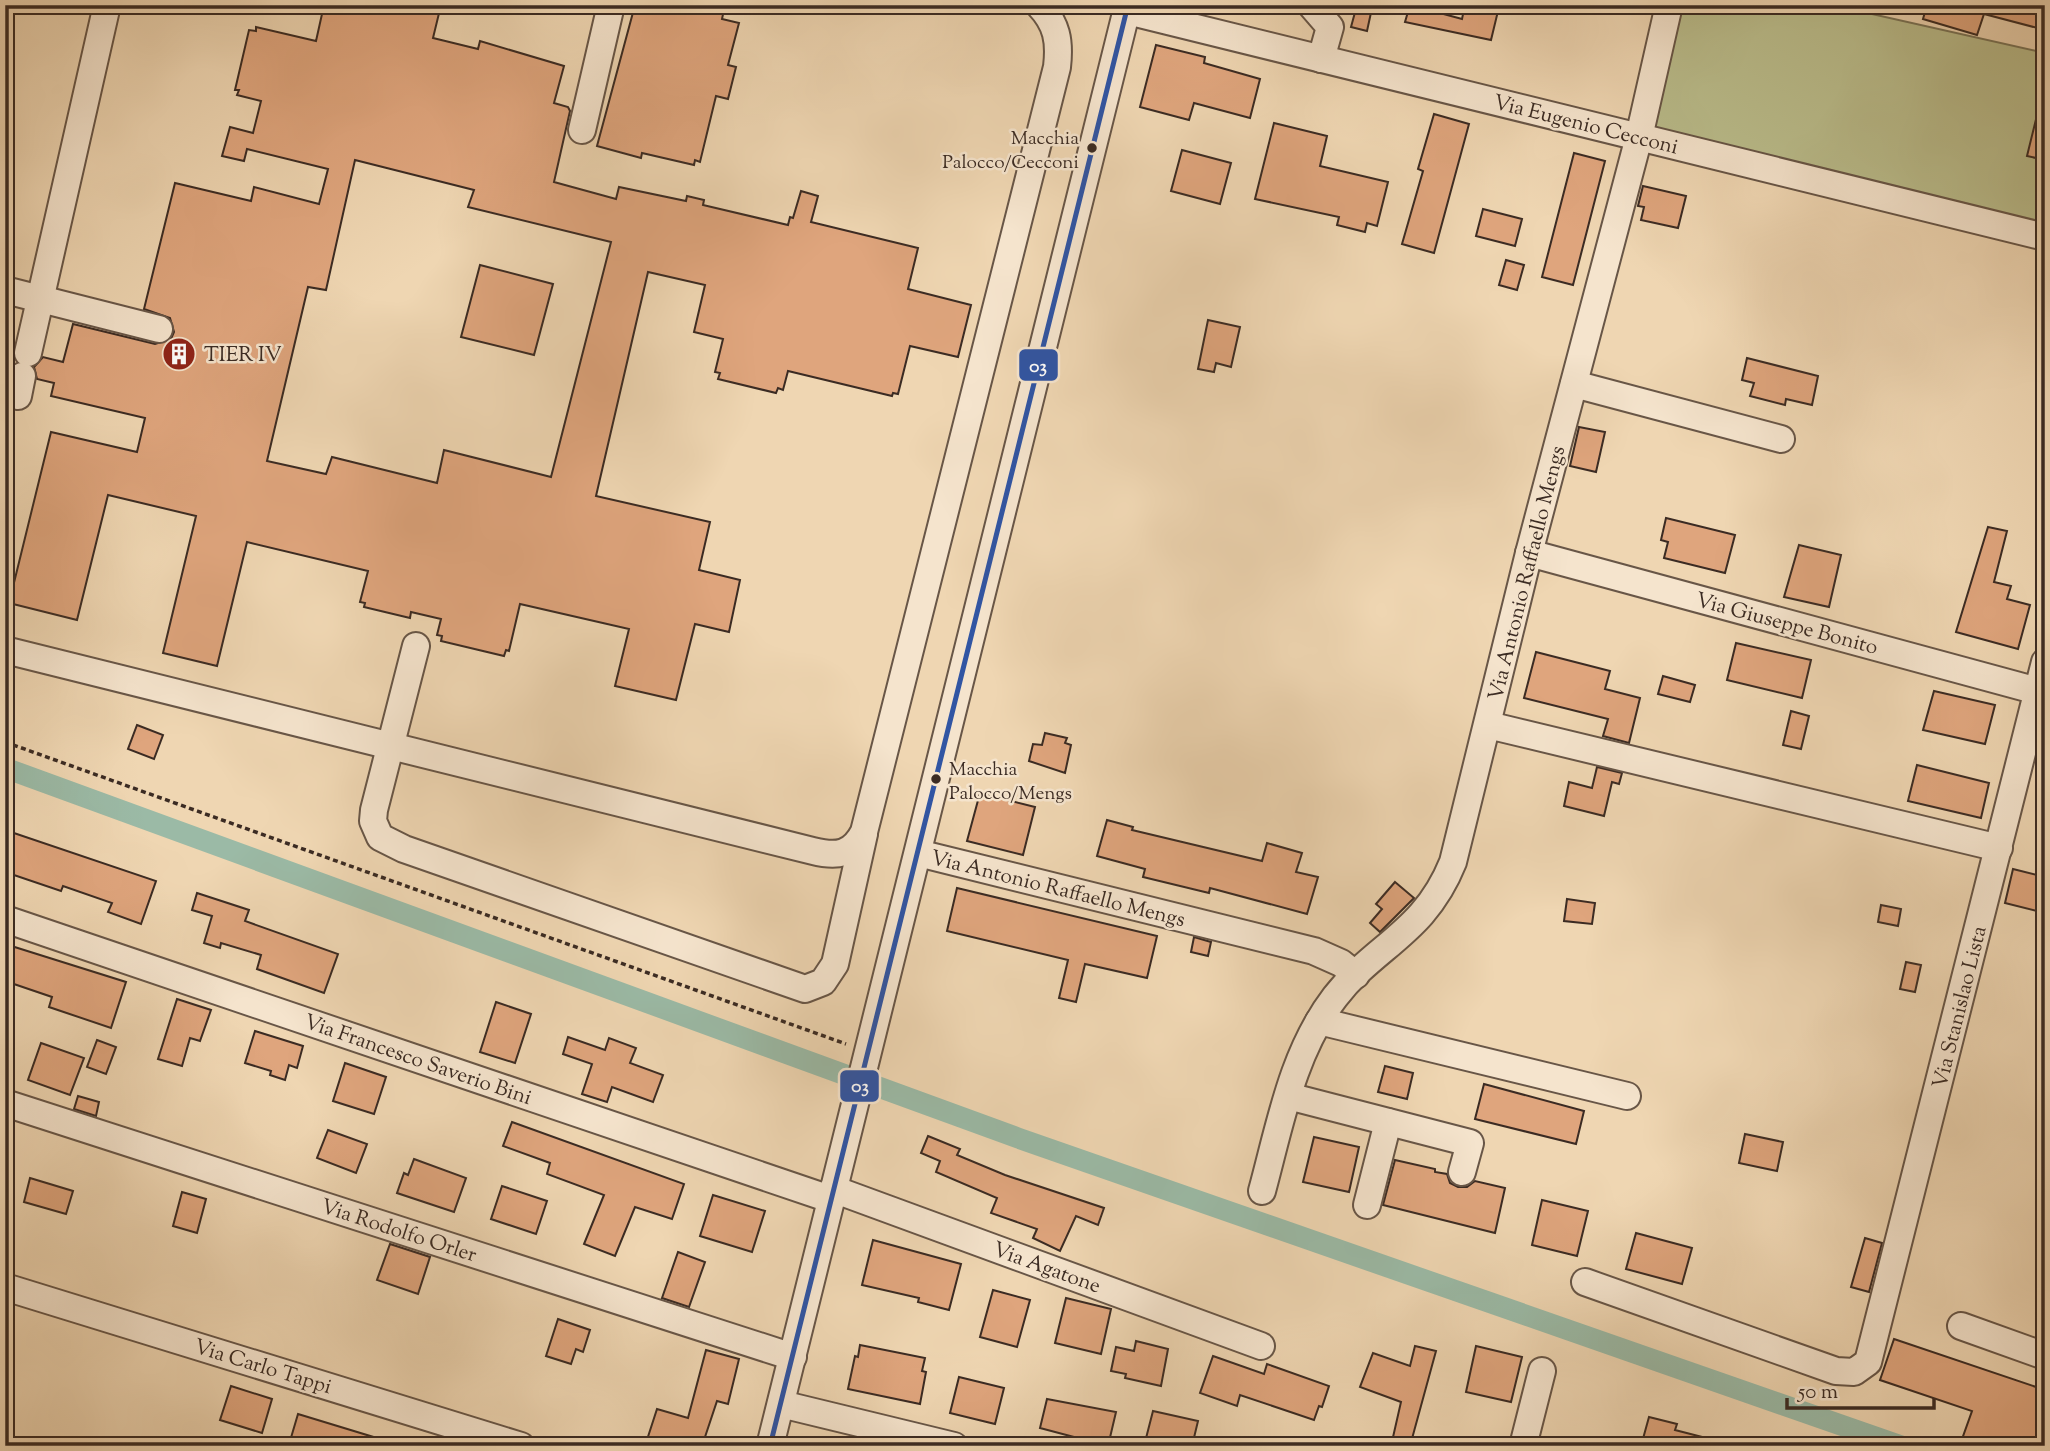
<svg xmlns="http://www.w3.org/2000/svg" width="2050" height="1451" font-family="'Sorts Mill Goudy',serif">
<rect width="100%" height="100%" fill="#efd6b2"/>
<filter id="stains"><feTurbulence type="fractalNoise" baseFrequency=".00286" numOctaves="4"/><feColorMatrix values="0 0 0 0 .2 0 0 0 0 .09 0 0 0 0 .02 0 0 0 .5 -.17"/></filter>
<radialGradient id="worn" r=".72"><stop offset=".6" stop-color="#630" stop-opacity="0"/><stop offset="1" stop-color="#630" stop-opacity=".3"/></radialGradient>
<path fill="#babd8c" stroke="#7a7458" stroke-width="2" d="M1678,5H1832L2045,53V229L1647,129Z"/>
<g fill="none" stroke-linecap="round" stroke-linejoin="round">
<path stroke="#9bbaa6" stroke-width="21" d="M5,768L1018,1138L1901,1446"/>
</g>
<g fill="#dfa57d" stroke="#3b2b23" stroke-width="2" fill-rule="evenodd">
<path d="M324,5H441L433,38L478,49L480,41L564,66L554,103L568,107L570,111L554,182L616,199L619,187L686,201L687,196L704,200L703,205L788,225L790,217L793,218L801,191L818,196L811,222L918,248L908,289L971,305L958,357L910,346L898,394L893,393L892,396L788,371L783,390L778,388L776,393L718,379L720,373L715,372L723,339L694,332L705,285L648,272L596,496L710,522L699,570L740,580L729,632L695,624L676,700L615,686L629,629L520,604L509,651L506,650L504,656L441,641L442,636L437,635L441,619L411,612L410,618L364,607L365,603L360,602L368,571L247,542L217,666L163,653L196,516L108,495L77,620L9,603L51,432L137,452L145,418L51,396L54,383L37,379L34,367L43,357L63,362L73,324L155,344L171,339L174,332L170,318L144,309L175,183L251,201L254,187L319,204L328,169L247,149L244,161L222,156L230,127L253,133L261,101L237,95L239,90H235L249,30L256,31V27L316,41ZM355,160L474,190L468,207L611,242L551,477L444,450L437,483L332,457L326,474L267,461L308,287L326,290Z"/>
<path d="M635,5H725L722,19L739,23L728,65L736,67L728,99L716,96L700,162L695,160L694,165L642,153L641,158L597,146Z"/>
<path d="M1357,5L1372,8L1367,31L1351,27Z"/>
<path d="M1410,5L1462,19L1465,5H1492L1491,9L1498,11L1491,40L1405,22Z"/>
<path d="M1927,5H2045V30L1984,14L1977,35L1923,19Z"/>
<path d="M1156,45L1205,57L1204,63L1260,79L1250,118L1194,103L1189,120L1140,107Z"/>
<path d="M2039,107L2045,108V160L2027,156Z"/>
<path d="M1434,114L1469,124L1434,253L1402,244L1423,171L1418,169Z"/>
<path d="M1274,123L1327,136L1320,166L1388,182L1377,226L1367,223L1365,232L1337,225L1339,217L1255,199Z"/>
<path d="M1182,150L1231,163L1220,204L1171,191Z"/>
<path d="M1574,153L1605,161L1573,285L1542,277Z"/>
<path d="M1643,186L1686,196L1678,228L1641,220L1644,207L1638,206Z"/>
<path d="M1483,209L1522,219L1515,246L1476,236Z"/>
<path d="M1506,260L1524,265L1517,290L1499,285Z"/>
<path d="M480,265L553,284L534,355L461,337Z"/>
<path d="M1208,320L1240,327L1231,367L1216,363L1214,372L1198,369Z"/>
<path d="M1747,358L1818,376L1812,405L1786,399L1785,405L1750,396L1754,383L1742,380Z"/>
<path d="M1579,427L1605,432L1596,472L1570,466Z"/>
<path d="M1666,518L1735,535L1725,573L1664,558L1668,542L1661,540Z"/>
<path d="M1988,527L2007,531L1994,582L2011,586L2007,599L2030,605L2018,649L1956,632Z"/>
<path d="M1799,545L1841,555L1829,607L1784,597Z"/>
<path d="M1736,643L1811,660L1802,698L1727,680Z"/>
<path d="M1536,652L1610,671L1605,689L1640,698L1629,743L1603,736L1608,719L1524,698Z"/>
<path d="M1663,676L1695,685L1690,702L1658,694Z"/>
<path d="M1934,691L1995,705L1985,744L1923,730Z"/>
<path d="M1791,711L1809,716L1801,749L1783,745Z"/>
<path d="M137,725L163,735L154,759L128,749Z"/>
<path d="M1045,733L1067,738L1065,743L1071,745L1065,773L1029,761L1033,744L1042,745Z"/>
<path d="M1917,765L1989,783L1981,818L1908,801Z"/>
<path d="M1597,767L1622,773L1619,784L1612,782L1604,816L1564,806L1569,782L1592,788Z"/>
<path d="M980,793L1035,807L1023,855L967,841Z"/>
<path d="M1107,820L1133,827L1132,830L1262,861L1267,843L1302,853L1296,872L1318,877L1307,914L1210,888L1209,893L1143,877L1145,869L1097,856Z"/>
<path d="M5,830L156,881L141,924L108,912L112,903L63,886L61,891L5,872Z"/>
<path d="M2013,869L2045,877V913L2005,903Z"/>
<path d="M1395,882L1414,898L1380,932L1370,923L1382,909L1376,904Z"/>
<path d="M957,888L1157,936L1147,978L1085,964L1076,1002L1059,998L1068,960L947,931Z"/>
<path d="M197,893L249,910L245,921L338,954L324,993L257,969L261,955L221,943L220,948L204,943L212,916L192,910Z"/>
<path d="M1567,899L1595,903L1592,924L1564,921Z"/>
<path d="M1881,905L1901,909L1898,926L1878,922Z"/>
<path d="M1194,937L1211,942L1208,956L1191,952Z"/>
<path d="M5,944L126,982L111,1028L49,1007L52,997L5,981Z"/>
<path d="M1906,962L1921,965L1915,992L1900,989Z"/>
<path d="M177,999L211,1010L200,1041L190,1038L182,1066L158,1059Z"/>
<path d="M496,1002L531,1014L515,1063L480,1052Z"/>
<path d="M255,1031L303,1046L297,1068L289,1065L285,1080L270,1075L271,1071L245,1063Z"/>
<path d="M568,1037L605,1050L609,1038L636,1048L630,1063L663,1075L653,1102L612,1087L607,1102L582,1094L592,1064L563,1054Z"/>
<path d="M97,1040L116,1047L106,1074L87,1067Z"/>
<path d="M41,1043L84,1058L70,1095L28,1080Z"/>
<path d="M345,1063L386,1077L374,1114L333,1101Z"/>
<path d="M1385,1066L1413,1073L1407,1099L1378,1092Z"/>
<path d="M1484,1084L1584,1111L1576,1144L1475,1119Z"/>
<path d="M78,1096L99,1102L96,1116L74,1109Z"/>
<path d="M512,1122L684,1184L672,1219L635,1207L615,1256L584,1244L604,1195L547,1174L550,1163L503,1146Z"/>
<path d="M328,1130L367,1144L356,1173L317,1158Z"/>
<path d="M1745,1134L1783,1142L1777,1171L1739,1163Z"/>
<path d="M928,1136L960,1149L957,1155L1005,1175L1104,1208L1098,1225L1076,1216L1060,1251L1033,1238L1037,1229L991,1213L997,1198L936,1172L940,1161L921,1153Z"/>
<path d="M1314,1137L1359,1147L1349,1192L1303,1182Z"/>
<path d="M414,1159L466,1178L454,1212L397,1193L404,1173L408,1175Z"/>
<path d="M1395,1160L1435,1169V1172L1447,1174L1450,1183L1458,1187H1467L1475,1181L1505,1188L1495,1233L1383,1205Z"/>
<path d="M30,1178L73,1191L66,1214L24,1202Z"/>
<path d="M502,1186L547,1201L536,1234L491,1219Z"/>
<path d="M182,1192L206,1199L197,1233L173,1226Z"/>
<path d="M713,1195L765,1211L752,1252L700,1236Z"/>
<path d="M1542,1200L1588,1211L1577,1256L1532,1245Z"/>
<path d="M1636,1233L1692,1248L1682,1284L1626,1269Z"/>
<path d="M1865,1238L1882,1243L1869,1292L1851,1287Z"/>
<path d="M873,1240L961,1264L949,1310L918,1302L919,1298L862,1285Z"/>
<path d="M390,1244L430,1257L418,1294L377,1280Z"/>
<path d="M678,1252L705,1262L689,1307L662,1298Z"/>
<path d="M993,1290L1030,1300L1017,1347L980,1337Z"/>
<path d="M1066,1298L1111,1309L1101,1354L1055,1343Z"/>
<path d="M558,1319L590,1330L583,1352L576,1349L571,1364L546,1356Z"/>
<path d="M1894,1339L2045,1390V1446H1971L1961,1442L1972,1411L1880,1380Z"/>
<path d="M1136,1341L1168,1349L1161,1386L1125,1378L1126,1374L1111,1371L1116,1347L1134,1351Z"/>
<path d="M860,1345L925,1358L922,1371L926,1372L920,1404L848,1389L855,1356L858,1357Z"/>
<path d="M1415,1346L1436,1351L1410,1446H1391L1401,1402L1360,1387L1373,1353L1410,1366Z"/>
<path d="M1476,1346L1522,1357L1511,1402L1466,1392Z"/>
<path d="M706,1350L739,1359L728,1404L717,1401L702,1446H645L657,1409L688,1418Z"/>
<path d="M1213,1356L1264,1374L1267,1364L1329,1386L1322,1407L1319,1406L1314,1420L1240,1395L1237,1406L1200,1393Z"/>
<path d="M959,1377L1004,1388L995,1424L950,1413Z"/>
<path d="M231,1386L272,1399L262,1433L220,1420Z"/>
<path d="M1047,1399L1116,1412L1108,1446L1040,1428Z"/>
<path d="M1153,1411L1198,1421L1192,1446H1144Z"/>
<path d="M298,1414L390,1442L389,1446H305L290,1441Z"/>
<path d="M1649,1417L1677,1424L1675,1430L1714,1440L1713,1446H1641Z"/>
</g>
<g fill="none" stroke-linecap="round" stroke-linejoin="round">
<defs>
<g id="minor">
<path d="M1311,5L1330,27L1321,59"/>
<path d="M1127,11L2045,237"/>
<path d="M582,130L611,5"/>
<path d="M5,290L159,329"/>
<path d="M28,353L107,5"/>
<path d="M1574,384L1781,439"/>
<path d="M18,396L22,376"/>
<path d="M1529,553L2045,693"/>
<path d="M416,646L374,810L373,821L380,837L404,849L805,989L823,982L835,964L864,834"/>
<path d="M5,650L813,851C837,857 852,855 864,832L1057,67C1060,41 1057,24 1039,5"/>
<path d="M1488,725L1999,848"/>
<path d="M918,853L1314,951L1341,963L1356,975"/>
<path d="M5,919L830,1199"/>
<path d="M1319,1021L1627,1096"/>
<path d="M1288,1096L1470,1143L1462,1172"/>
<path d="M5,1103L793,1357"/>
<path d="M833,1189L1261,1346"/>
<path d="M1262,1191C1280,1125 1292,1053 1335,997C1376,944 1424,934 1453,862L1529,553L1639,137L1669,5"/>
<path d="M1367,1205L1388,1122"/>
<path d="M1585,1282L1836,1371L1854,1372L1868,1362L2045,662"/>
<path d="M5,1287L521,1446"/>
<path d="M1961,1326L2045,1356"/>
<path d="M781,1404L954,1446"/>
<path d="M770,1446L1128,5"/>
<path d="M1523,1446L1542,1371"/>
</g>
</defs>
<use href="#minor" stroke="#685647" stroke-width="30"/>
<path stroke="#3b2b23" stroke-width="3.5" stroke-dasharray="5 3.5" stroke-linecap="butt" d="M5,742L846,1044"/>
<use href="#minor" stroke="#f5e4cd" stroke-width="26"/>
<defs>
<path id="bus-1" d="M770,1446L1128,5"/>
</defs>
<use href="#bus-1" stroke="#f5e4cd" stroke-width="10"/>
<use href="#bus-1" stroke="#3155a3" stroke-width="5"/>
</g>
<defs>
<symbol id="building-disc" viewBox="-11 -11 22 22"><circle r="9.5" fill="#8f2418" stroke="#f5e4cd"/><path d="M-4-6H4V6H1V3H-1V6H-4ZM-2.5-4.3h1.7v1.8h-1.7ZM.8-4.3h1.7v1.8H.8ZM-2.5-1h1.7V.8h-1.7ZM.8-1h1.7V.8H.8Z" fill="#fff"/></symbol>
</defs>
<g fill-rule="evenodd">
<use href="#building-disc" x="160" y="335" width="38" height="38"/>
</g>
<g fill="#3b2b23" stroke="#f5e4cd" stroke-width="2.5">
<circle cx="1092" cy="148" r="6"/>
<circle cx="936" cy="779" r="6"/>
</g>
<g text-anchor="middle" stroke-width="5" stroke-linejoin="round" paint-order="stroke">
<g font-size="19" fill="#3b2b23" stroke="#f5e4cd" text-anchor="end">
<text x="1079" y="144">Macchia<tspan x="1079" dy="24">Palocco/Cecconi</tspan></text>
<text x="949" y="775" text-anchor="start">Macchia<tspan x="949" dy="24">Palocco/Mengs</tspan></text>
</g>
<g font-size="21" fill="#3b2b23" stroke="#f5e4cd">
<text transform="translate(1586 124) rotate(14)" y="7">Via Eugenio Cecconi</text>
<text transform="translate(1526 573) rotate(-76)" y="7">Via Antonio Raffaello Mengs</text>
<text transform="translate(1787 623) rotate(15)" y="7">Via Giuseppe Bonito</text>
<text transform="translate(1058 888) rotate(14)" y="7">Via Antonio Raffaello Mengs</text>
<text transform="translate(1959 1007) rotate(-76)" y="7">Via Stanislao Lista</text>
<text transform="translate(418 1059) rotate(19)" y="7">Via Francesco Saverio Bini</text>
<text transform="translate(399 1230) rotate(18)" y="7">Via Rodolfo Orler</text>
<text transform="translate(1047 1267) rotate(20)" y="7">Via Agatone</text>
<text transform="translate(263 1366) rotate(17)" y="7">Via Carlo Tappi</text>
</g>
<g font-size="21" fill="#3b2b23" stroke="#f5e4cd" text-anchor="start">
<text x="204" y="361">TIER IV</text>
</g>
</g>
<g stroke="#f5e4cd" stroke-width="2.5">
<rect x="1018" y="348" width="41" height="34" rx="7" fill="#3155a3"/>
<rect x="839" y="1069" width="41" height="34" rx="7" fill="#3155a3"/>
</g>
<g font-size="19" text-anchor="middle" font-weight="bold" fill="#fff">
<text x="1038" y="372">03</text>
<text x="860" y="1092">03</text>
</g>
<rect width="2050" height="1451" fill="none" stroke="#efd6b2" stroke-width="28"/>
<rect x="7" y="7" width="2036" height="1437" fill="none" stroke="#3b2b23" stroke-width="3.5"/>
<rect x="14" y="14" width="2022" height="1423" fill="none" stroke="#3b2b23" stroke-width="2"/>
<path d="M1787 1398v10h147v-10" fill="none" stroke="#3b2b23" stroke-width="3.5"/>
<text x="1798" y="1398" font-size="21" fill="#3b2b23" stroke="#f5e4cd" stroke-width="5" paint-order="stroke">50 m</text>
<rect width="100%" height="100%" filter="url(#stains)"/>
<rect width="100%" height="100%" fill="url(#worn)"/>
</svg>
